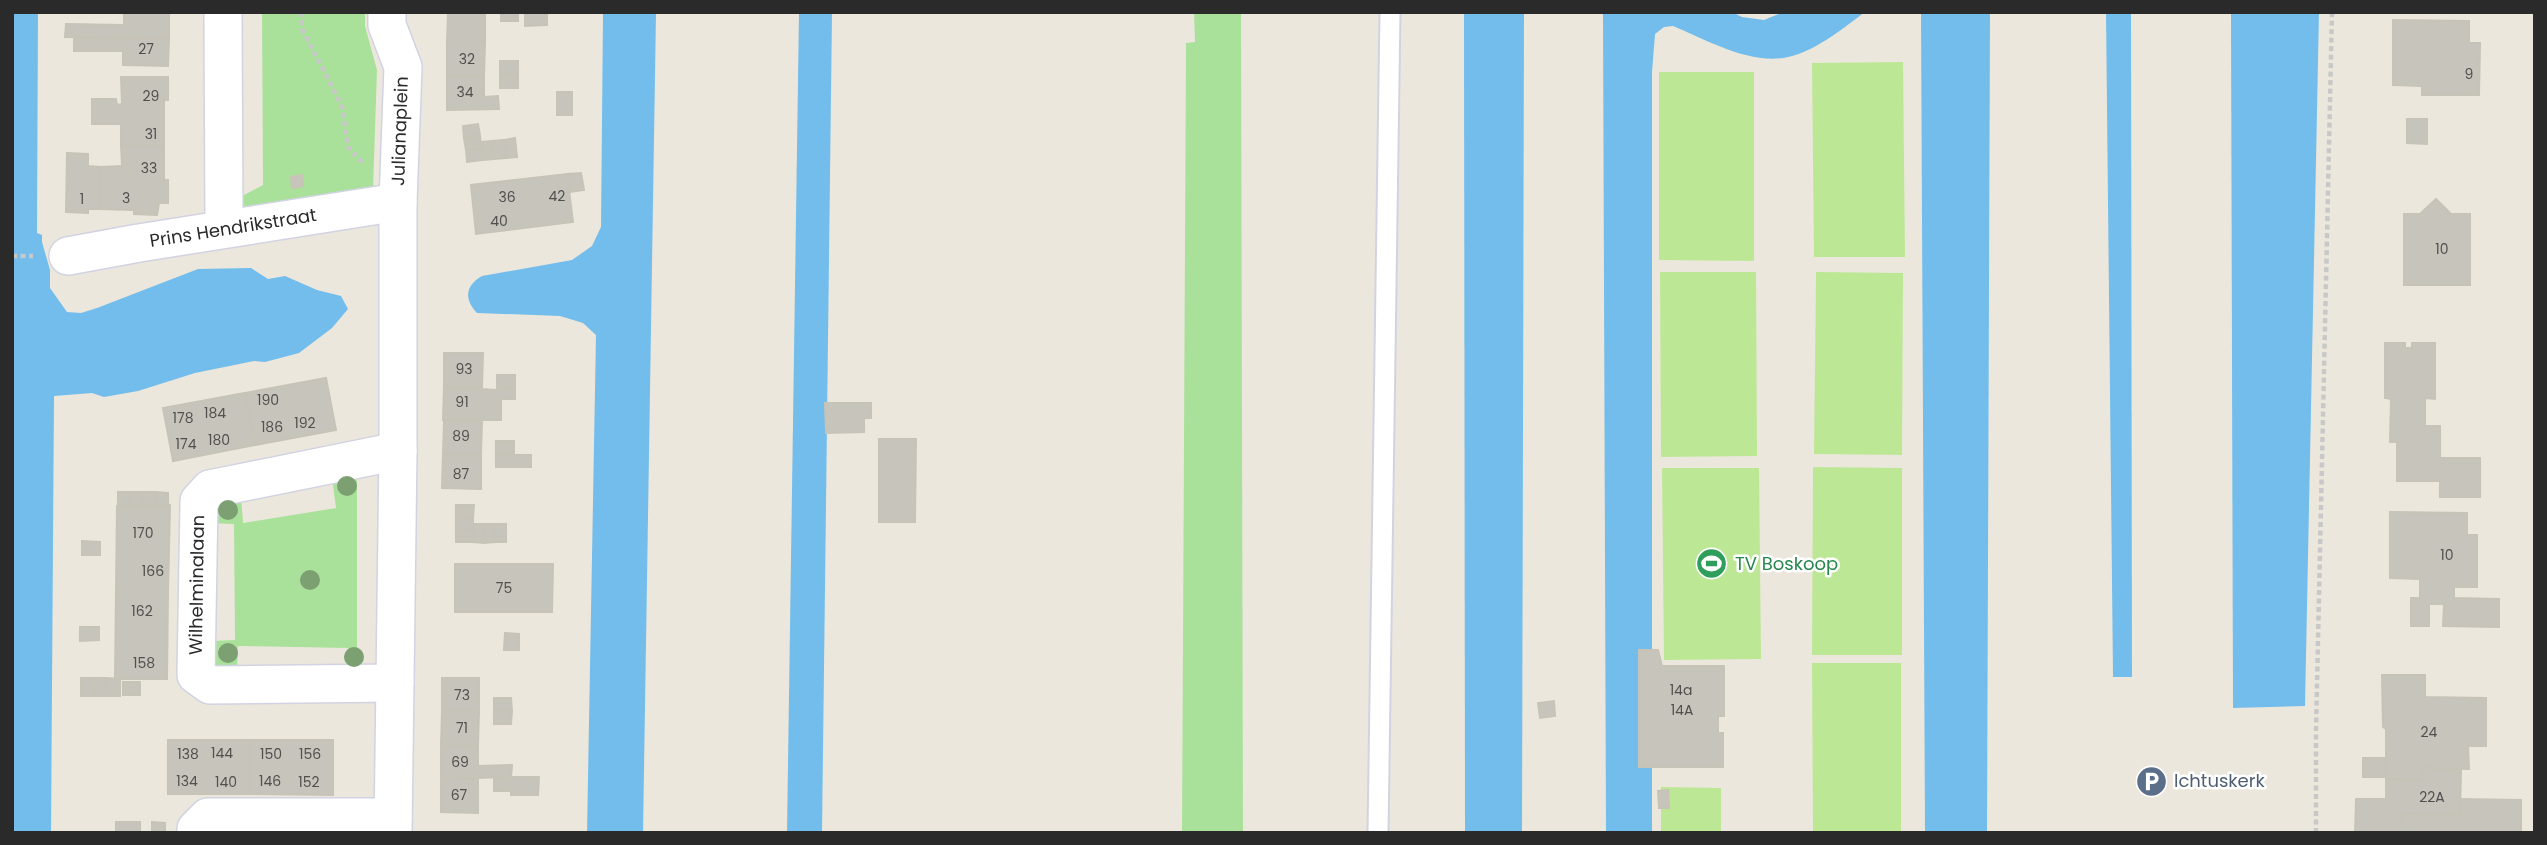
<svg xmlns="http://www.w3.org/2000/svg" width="2547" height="845" font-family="Poppins,sans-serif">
<rect width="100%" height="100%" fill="#ece7dc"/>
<g fill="#aae19a">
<path d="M262,12H365V26L377,70L373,189L245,209L242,196L263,185Z"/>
<path d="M1194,12H1241L1243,833H1182L1186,43L1195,42Z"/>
<path d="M357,473V672H349L348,648L238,646L237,670L211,671V641L235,640L234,524L210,523V502L241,496L243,523L336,508L332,478Z"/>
</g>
<g fill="#bce896">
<path d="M1903,62L1905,257H1814L1812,63Z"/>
<path d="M1659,72H1754V261L1659,260Z"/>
<path d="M1660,272H1756L1757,456L1661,457Z"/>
<path d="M1816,272L1903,273L1902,455L1814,454Z"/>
<path d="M1813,467L1902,468V655H1812Z"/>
<path d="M1662,468H1759L1761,659L1664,660Z"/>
<path d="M1812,663H1901V833H1813Z"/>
<path d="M1661,787L1721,788V833H1661Z"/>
</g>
<g fill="#72bdeb">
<path d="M12,12H38L37,233L42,235V242L50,270V288L67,312L81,313L97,308L198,269L251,268L268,279L285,276L317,290L341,296L348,309L332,328L299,353L265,362L254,361L195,373L138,391L104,397L92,393L54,396L51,833H12Z"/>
<path d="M603,12H656L643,833H587L596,335L583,323L560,316L477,313C464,299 465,286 482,276L572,260L592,246L601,227Z"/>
<path d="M799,12H832L822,833H787Z"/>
<path d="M1464,12H1524L1522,833H1465Z"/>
<path d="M1603,12H1732L1742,17L1764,20L1784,12H1865C1842,29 1812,54 1783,58C1746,63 1707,40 1673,26L1664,27L1655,34L1652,72V833H1606Z"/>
<path d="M1921,12H1990L1987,833H1925Z"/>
<path d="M2106,12H2131L2132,677H2113Z"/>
<path d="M2231,12H2319L2305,706L2233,708Z"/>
</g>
<g fill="#c7c4bc" stroke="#c7c3b6" stroke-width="2">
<path d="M124,12H169V39L65,37L66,24L124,25Z"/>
<path d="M448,12H485V43H447Z"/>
<rect x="501" y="12" width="17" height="9"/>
<path d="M525,12H547V25L525,26Z"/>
<path d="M2393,20L2469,21V43H2480L2479,95H2422V86L2393,85Z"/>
<path d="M74,38L169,39L168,66L123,65V51H74Z"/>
<path d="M447,43H485L484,77L447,76Z"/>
<rect x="500" y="61" width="18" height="13"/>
<rect x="500" y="74" width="18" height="14"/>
<path d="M447,76L484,77V97L498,96L499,109L447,110Z"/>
<path d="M121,77H168V100H164V112H92V99H116L117,105L122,104Z"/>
<rect x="557" y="92" width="15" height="23"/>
<path d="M92,112H164V146L121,145V124H92Z"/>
<path d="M2407,119H2427V144L2407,143Z"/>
<path d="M478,124L480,136L464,138L463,126Z"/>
<path d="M480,136L481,149L466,150L464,138Z"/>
<path d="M515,138L517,157L506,158L504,140Z"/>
<path d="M504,140L506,158L494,159L492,141Z"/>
<path d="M492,141L494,159L483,160L481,142Z"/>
<path d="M121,145L164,146V180H168V203H159L122,166Z"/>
<path d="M481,149L483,160L467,162L466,150Z"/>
<path d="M67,153L88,154V166L100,167V209H88V213L66,212Z"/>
<path d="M122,166L159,203L157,215L134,214V210L100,209V167Z"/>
<path d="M581,173L584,190L569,192L567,174Z"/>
<path d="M567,174L573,222L476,234L471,185Z"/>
<path d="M302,175L303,186L292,188L291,177Z"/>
<path d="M2436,199L2451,214H2470V285H2404V214H2420Z"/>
<path d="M2385,343H2405V348H2412V343H2435V399L2425,398V426H2440V458H2480V497H2440V481H2397V442H2390L2391,399L2385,398Z"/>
<path d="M444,353H483L482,387H444Z"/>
<rect x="497" y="375" width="18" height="13"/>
<path d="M326,378L336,430L255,445L245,393Z"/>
<path d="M444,387L497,390V388H515V399H501V420H443Z"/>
<path d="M245,393L255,445L173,461L163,408Z"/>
<path d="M825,403H871V418H864V432L826,433Z"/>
<path d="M444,421H482L481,455L443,454Z"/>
<path d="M879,439H916L915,522H879Z"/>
<rect x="496" y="441" width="18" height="14"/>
<path d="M443,454L481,455V489L442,488Z"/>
<rect x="496" y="455" width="35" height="12"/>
<path d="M118,492H131L130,506H118Z"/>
<path d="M131,492H143V505L130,506Z"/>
<path d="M143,492H155L156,505H143Z"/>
<path d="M155,492L168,493V505H156Z"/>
<path d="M170,505L168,592H116L117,506Z"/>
<path d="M456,505H474L473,518H456Z"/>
<path d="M2390,512L2467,513V535H2477V587H2454V598L2499,599V627L2443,626L2444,604H2429V626H2411V598H2420V579L2390,578Z"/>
<rect x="456" y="518" width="17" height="12"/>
<path d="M473,524H484V543L473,542Z"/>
<path d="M484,524H495V542L484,543Z"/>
<rect x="495" y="524" width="11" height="18"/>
<rect x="456" y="530" width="17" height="12"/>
<path d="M82,541L100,542V555H82Z"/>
<path d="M455,564H553L552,612H455Z"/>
<path d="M116,592H168L167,679H115Z"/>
<path d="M80,627H99V640L80,641Z"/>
<path d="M505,633L519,634V650H504Z"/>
<path d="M1639,650H1658L1662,666H1724V716H1718V733H1723V767H1639Z"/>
<path d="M2382,675H2425V697L2486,698V746H2468L2469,769L2423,768V780L2386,779V729L2383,727Z"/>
<path d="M81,678H93L94,696H81Z"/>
<path d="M93,678H106V696H94Z"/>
<path d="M106,678L120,679V696H106Z"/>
<path d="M442,678H479V712L442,711Z"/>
<rect x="123" y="682" width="17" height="13"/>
<path d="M494,698H511L512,711H494Z"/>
<path d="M1554,701L1555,716L1540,718L1538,703Z"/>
<path d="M442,711L479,712L478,745H441Z"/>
<path d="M494,711H512L511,724H494Z"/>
<rect x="168" y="740" width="82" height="54"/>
<path d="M250,740H333V795L250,794Z"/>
<path d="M441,745H478V766L512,765L511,777L441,779Z"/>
<rect x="2363" y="758" width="23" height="19"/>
<path d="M2423,768L2461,769L2460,815L2402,814V833H2355L2356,799H2386V779L2423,780Z"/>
<rect x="494" y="777" width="17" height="14"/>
<path d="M511,777H539L538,795H511Z"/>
<path d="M441,779H478V813L441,812Z"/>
<path d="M1668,790L1669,808H1659L1658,791Z"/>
<path d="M2460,799L2521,800V833H2402V814L2460,815Z"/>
<rect x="116" y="822" width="24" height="11"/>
<path d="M152,822L165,823V833H152Z"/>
</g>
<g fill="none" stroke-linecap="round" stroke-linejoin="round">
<defs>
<path id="lane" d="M1378,833L1390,12"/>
<g id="street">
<path d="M223,12L224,229"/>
<path d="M387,12V25L403,67L398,202V451L393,833"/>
<path d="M68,256L139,243L398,202"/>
<path d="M395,683L210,685L196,675L199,501L210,489L398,451"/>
<path d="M196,833V829L208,817H393"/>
</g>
</defs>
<use href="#lane" stroke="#d2d3e2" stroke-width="23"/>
<use href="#street" stroke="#d2d3e2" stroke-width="40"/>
<g stroke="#c8c8c8" stroke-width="4.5" stroke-dasharray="5 3.5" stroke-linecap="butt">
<path d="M301,12L302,29L342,106L348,147L362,162"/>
<path d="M12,256H33"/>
<path d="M2316,833V731L2332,12"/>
</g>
<use href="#lane" stroke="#fff" stroke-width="19"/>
<use href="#street" stroke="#fff" stroke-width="37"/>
</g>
<g fill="#7da072">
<circle cx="347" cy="486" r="10"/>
<circle cx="228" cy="510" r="10"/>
<circle cx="310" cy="580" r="10"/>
<circle cx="228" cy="653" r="10"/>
<circle cx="354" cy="657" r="10"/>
</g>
<defs>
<symbol id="stadium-disc" viewBox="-11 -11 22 22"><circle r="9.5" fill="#2e9e5b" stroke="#fff"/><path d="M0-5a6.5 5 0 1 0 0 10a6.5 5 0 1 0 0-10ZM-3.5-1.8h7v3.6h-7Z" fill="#fff"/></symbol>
<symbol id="parking-disc" viewBox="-11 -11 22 22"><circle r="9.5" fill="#5c6f8a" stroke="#fff"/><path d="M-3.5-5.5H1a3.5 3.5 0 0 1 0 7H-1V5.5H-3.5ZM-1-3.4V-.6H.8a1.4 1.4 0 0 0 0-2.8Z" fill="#fff"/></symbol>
</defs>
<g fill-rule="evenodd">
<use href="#stadium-disc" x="1694" y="546" width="35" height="35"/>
<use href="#parking-disc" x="2134" y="764" width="35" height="35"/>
</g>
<g text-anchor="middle" stroke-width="5" stroke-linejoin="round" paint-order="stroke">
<g font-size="14" fill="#51504e">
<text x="146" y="54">27</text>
<text x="467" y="64">32</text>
<text x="2469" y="79">9</text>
<text x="465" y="97">34</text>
<text x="151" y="101">29</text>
<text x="151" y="139">31</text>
<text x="149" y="173">33</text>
<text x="557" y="201">42</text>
<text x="507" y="202">36</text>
<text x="126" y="203">3</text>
<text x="82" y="204">1</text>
<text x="499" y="226">40</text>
<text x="2442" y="254">10</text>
<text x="464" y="374">93</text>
<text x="268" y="405">190</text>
<text x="462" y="407">91</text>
<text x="215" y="418">184</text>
<text x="183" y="423">178</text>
<text x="305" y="428">192</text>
<text x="272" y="432">186</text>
<text x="461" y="441">89</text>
<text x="219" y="445">180</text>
<text x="186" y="449">174</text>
<text x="461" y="479">87</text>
<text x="143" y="538">170</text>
<text x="2447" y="560">10</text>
<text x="153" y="576">166</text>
<text x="504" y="593">75</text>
<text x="142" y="616">162</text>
<text x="144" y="668">158</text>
<text x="1681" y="695">14a</text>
<text x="462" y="700">73</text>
<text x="1682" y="715">14A</text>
<text x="462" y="733">71</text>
<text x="2429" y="737">24</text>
<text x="222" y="758">144</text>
<text x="188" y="759">138</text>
<text x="271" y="759">150</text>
<text x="310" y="759">156</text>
<text x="460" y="767">69</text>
<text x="187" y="786">134</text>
<text x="270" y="786">146</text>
<text x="226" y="787">140</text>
<text x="309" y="787">152</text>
<text x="459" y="800">67</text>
<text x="2432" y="802">22A</text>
</g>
<g font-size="18" fill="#2a2a2a" stroke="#fff">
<text transform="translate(400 131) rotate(-88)" y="6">Julianaplein</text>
<text transform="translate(233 228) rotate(-9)" y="6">Prins Hendrikstraat</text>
<text transform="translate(197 585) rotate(-89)" y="6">Wilhelminalaan</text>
</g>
<g font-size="18" fill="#27864d" stroke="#fff" text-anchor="start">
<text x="1735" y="570">TV Boskoop</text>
</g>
<g font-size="18" fill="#4e5e75" stroke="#fff" text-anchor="start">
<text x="2174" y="787">Ichtuskerk</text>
</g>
</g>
<rect width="2547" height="845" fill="none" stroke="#2a2a2a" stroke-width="28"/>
</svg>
